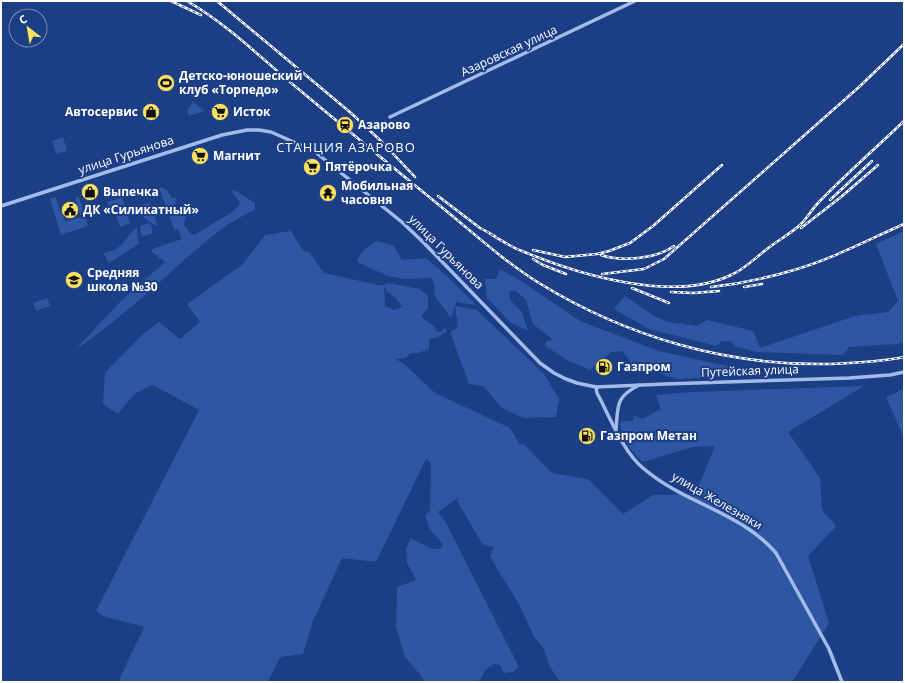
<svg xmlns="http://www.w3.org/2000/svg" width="905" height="683" font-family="'Open Sans',sans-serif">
<rect width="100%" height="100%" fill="#1c3e85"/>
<g fill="#2f56a3" fill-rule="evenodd">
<path d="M193,102L205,111L189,116L187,110Z"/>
<path d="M63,137L67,151L56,154L52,141Z"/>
<path d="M161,187L167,190L172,198H176L174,210L176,213L186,214L184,225L190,233L194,235L234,211L240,203L231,191L234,190L255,203V210C227,221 206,242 183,261C149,292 113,324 75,350L122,300L165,262L151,251L155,248L182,239L178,229L175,231L159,188Z"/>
<path d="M56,197L60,211H62L65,222L81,217L75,198L79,197L88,226L61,235L50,199Z"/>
<path d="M122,198L126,207L111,212L107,202Z"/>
<path d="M149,203L158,226C149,224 138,213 137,205Z"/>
<path d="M125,208L130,223L120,227L115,212Z"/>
<path d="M148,223L151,225L153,233L144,236L141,235L140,226Z"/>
<path d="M137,227L138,240L140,243L109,263L103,253C107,252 111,251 115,250C122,247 130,232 137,227Z"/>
<path d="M291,231L303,250L310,253L324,273L383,286V285L388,283L420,289L428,296V308L421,317L434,326L436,331L440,332L446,327V332L438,337L429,339V349L418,353H410L406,358L396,359L404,364L435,393L510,428L520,445L524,444L552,473L588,479L623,514L653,495L695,494L715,446L693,447L643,462C631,452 623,440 620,424L622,421H633L634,415L642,419L661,409L656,395L693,392L864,386L788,432L820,478L822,510L836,526L808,556L829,623L792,682H560L550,667L544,649L534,637L520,606L490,557L494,547L483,545L457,501L459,497L438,512L445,521L519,667L513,672L504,673L500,665L494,664L485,670L481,678L477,682H424L422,677L405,657L396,627L397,587L416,580L407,563L406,548L411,538L432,549L441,548L443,544L430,530L425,515L430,511L431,463L426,459L376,562L342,558L313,621L303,654L280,657L268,682H118L144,627L103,616L96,611L199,410L153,385L134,394L118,414L103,404L105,373L143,334L159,322L180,339L200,322L187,304L243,264L265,235ZM384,286L387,292L396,298L402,307L394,310L385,306Z"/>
<path d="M904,231V342L897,344L849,347L843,355L758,352L737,347L731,341H722L716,346L649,329L614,309L625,296L656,317L668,322L697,326L707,320L753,331L760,348L855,316L888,312L898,301L876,244Z"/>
<path d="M376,241L393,245L402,260L426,258L450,279L476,305L456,302L455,306L477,310L544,374L559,399L556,417L523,418L502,408L483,386L469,384L450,332L458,327L455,306L451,318L434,295L435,288L432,278L405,279L388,276L357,262C360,251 368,247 376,241Z"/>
<path d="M500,269L521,281L580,321L659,351L736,368L729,376L678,379L634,366L622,351L611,352L590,370L567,360L545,346L546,341L553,340L533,324L526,300L516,291H509L510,300L522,312L528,331L510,322L487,298L485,279H496Z"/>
<path d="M47,298L50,306L36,311L33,303Z"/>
<path d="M904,389V438L886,397Z"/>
</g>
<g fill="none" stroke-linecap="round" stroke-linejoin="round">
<g stroke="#a3bbeb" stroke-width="3.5">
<path d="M390,117L635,1"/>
<path d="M1,206L222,135L247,130H259L271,132L314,151L403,223L424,243L540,363L554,373L566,379L577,383L596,387L665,384L849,378L890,375L904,372"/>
<path d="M596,387L597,393C609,415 623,452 643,468C683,503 741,512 776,553L829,649L842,682"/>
<path d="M616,429C618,404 616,397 639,385"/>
</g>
<defs>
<g id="rail">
<path d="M171,1L201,15"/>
<path d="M187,1C230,26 264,61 302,92C351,133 401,174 450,214C479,238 508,264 539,283C627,337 727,366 829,364C854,363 880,362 904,357"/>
<path d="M217,1L351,113L381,141L415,177"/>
<path d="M438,196L480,228L495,236"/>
<path d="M830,200L872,161"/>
<path d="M801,228L841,197L878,165"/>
<path d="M490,234C501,240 511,247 522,251C579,275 673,303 731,275C745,269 755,258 767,249C778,240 792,233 801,224C808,217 812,209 819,202C846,174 876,148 904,121"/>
<path d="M533,250L565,257L597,254L609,251L630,243L653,226L722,165"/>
<path d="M601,255C621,262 656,259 674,246"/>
<path d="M533,259L543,265L566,274"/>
<path d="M602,274L644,269L664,259L859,87L904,44"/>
<path d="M711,287C738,284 767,278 794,270C832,259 868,240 904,224"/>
<path d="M744,287L762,284"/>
<path d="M632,288L669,303"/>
<path d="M671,292L693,293L719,291"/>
</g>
</defs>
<use href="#rail" stroke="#fff" stroke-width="2.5"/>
<use href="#rail" stroke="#1c3e85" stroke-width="1" stroke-dasharray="3" stroke-linecap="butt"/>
</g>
<defs>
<symbol id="stadium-disc" viewBox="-11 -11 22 22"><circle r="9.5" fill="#fbe161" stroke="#1c3e85"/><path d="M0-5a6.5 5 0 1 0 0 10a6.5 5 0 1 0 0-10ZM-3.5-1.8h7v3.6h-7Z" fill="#111"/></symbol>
<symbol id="shop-disc" viewBox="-11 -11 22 22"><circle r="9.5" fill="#fbe161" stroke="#1c3e85"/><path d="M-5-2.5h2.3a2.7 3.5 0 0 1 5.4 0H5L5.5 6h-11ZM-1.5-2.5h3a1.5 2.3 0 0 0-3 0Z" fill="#111"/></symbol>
<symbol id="supermarket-disc" viewBox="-11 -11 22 22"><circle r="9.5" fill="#fbe161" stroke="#1c3e85"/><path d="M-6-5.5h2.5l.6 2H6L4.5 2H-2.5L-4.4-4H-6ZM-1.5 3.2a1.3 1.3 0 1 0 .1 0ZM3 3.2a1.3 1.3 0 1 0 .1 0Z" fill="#111"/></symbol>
<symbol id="station-disc" viewBox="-11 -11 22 22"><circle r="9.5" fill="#fbe161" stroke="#1c3e85"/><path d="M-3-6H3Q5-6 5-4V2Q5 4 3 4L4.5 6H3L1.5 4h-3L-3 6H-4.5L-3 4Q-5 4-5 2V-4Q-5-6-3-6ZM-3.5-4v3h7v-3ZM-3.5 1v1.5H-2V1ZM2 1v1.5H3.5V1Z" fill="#111"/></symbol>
<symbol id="temple-disc" viewBox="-11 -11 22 22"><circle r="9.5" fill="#fbe161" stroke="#1c3e85"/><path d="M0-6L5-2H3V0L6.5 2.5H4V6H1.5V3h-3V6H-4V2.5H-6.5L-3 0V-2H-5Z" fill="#111"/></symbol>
<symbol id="civic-disc" viewBox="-11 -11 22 22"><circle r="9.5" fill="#fbe161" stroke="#1c3e85"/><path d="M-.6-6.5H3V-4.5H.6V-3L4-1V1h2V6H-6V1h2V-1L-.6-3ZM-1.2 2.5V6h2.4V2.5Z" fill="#111"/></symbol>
<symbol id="school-disc" viewBox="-11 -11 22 22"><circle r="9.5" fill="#fbe161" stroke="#1c3e85"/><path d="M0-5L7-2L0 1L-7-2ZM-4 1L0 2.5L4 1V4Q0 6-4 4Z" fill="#111"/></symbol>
<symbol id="fuel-disc" viewBox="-11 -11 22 22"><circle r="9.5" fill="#fbe161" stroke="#1c3e85"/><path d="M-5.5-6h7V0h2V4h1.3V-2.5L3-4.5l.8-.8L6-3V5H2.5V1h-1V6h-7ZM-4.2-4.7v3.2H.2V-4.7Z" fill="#111"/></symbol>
</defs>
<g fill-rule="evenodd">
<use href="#stadium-disc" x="156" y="73" width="20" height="20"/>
<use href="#shop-disc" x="141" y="102" width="20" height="20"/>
<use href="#supermarket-disc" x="210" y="102" width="20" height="20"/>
<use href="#station-disc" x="335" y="115" width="20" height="20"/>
<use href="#supermarket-disc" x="190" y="146" width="20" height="20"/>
<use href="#supermarket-disc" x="302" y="157" width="20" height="20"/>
<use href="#shop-disc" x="80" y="182" width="20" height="20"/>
<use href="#temple-disc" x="318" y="183" width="20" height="20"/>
<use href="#civic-disc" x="60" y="200" width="20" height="20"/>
<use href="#school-disc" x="64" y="270" width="20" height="20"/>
<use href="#fuel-disc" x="594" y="357" width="20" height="20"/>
<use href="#fuel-disc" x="577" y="426" width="20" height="20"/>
</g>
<g text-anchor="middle" stroke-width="4" stroke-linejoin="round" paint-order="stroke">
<g font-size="12" fill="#fff" stroke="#1c3e85">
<text transform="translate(509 51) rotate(-25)" y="4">Азаровская улица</text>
<text transform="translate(126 155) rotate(-18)" y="4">улица Гурьянова</text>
<text transform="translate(446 252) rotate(45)" y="4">улица Гурьянова</text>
<text transform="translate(750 371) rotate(-2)" y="4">Путейская улица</text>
<text transform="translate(717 501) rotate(30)" y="4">улица Железняки</text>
</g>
<g font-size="12" font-weight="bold" fill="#fff" stroke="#1c3e85" text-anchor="start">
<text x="179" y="80">Детско-юношеский<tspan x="179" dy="14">клуб «Торпедо»</tspan></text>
<text x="138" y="116" text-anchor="end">Автосервис</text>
<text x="233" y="116">Исток</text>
<text x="358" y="129">Азарово</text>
<text x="213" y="160">Магнит</text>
<text x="325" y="171">Пятёрочка</text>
<text x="341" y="190">Мобильная<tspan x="341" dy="14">часовня</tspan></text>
<text x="103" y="196">Выпечка</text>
<text x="83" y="214">ДК «Силикатный»</text>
<text x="87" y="277">Средняя<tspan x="87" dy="14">школа №30</tspan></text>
<text x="617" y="371">Газпром</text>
<text x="600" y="440">Газпром Метан</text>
</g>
<g font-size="13" letter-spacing="1" fill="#fff" stroke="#1c3e85">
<text x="346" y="152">СТАНЦИЯ АЗАРОВО</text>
</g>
</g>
<rect width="905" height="683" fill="none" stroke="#ffffff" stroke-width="4"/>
<g transform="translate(28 28) rotate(329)"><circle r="19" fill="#1c3e85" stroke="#778bb6"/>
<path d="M0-3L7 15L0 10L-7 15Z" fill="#fbe161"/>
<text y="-6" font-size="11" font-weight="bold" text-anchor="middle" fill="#ffffff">С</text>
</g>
</svg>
